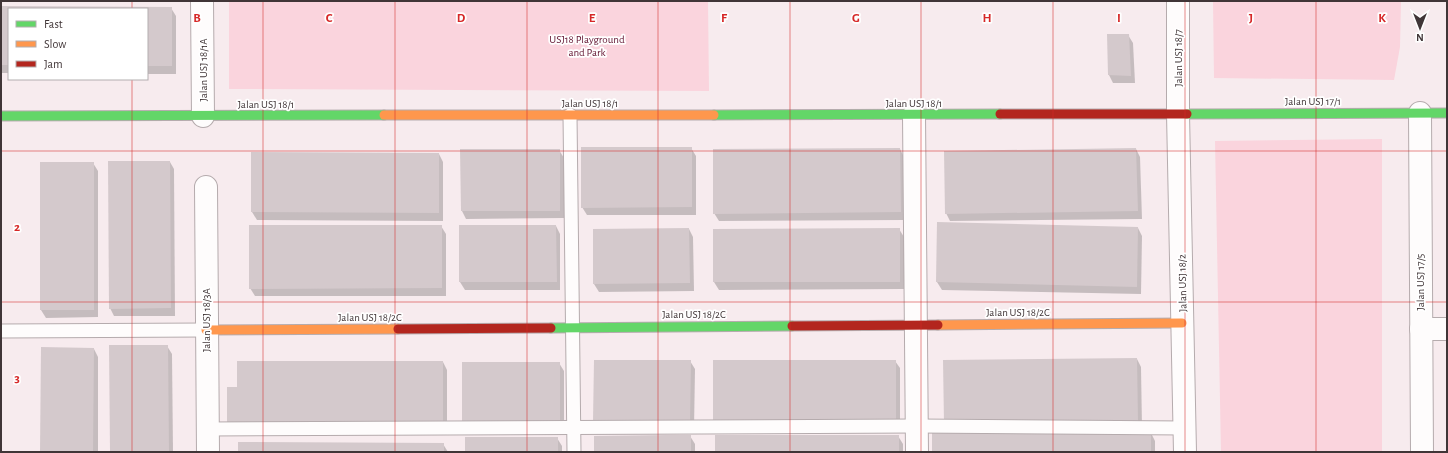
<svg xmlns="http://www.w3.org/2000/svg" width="1448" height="453" font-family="'Alegreya Sans',sans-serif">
<rect width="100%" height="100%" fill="#f7ebee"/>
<g fill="#fad4dd">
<path d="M229,1H708L709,91L229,89Z"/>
<path d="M1213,1H1401L1400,47L1394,80L1214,78Z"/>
<path d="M1382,139V452H1221L1215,141Z"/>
</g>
<g fill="#0003">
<path d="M1,7L171,8L176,16V74H147V9H9V73H1Z"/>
<path d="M1128,35L1133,43L1135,83H1113L1109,75Z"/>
<path d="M691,148L696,156V215H587L582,207Z"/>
<path d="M900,149L904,157L905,220L719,221L714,213Z"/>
<path d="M1136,149L1140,157L1142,219L950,221L946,213Z"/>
<path d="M559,150L564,158V218L466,219L462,211Z"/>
<path d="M252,153L439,154L443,162V221L257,220L252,212Z"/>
<path d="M170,162L174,169L175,316H114L110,308Z"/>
<path d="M93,163L98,171V317L46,318L41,310Z"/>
<path d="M441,226L446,234V296H255L250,288Z"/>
<path d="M556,226L560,234V290H465L460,282Z"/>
<path d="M1138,228L1142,236L1141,294L942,290L937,282Z"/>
<path d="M689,229L693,237L694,291L599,292L594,284Z"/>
<path d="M899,229L904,237V289L719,290L714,282Z"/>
<path d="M167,346L172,354L173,452H111Z"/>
<path d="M94,349L98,357V452H41Z"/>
<path d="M1137,359L1141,367L1142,428L950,431Z"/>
<path d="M690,361L695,369L694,429L594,421Z"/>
<path d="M895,361L900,368V431H719Z"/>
<path d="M443,362L447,370V430L238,388Z"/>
<path d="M559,363L564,371V431H467Z"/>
<path d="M1151,433L1155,441V452H933Z"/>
<path d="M690,436L695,444V452H595Z"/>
<path d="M898,436L903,444V452H716Z"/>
<path d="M557,438L562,446V452H466Z"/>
<path d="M443,444L448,452H239Z"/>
</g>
<g fill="#d4c9cc">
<path d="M1,6L172,7V66H147V9H9V65H1Z"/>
<path d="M1107,34H1129L1131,76L1108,75Z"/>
<path d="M581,147H692V207L581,208Z"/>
<path d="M900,148L901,212L713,214V149Z"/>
<path d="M1136,148L1138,211L945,214L944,151Z"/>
<path d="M460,149H560V211H461Z"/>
<path d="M251,152L439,153V213L251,212Z"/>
<path d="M108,161H170L171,308L109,309Z"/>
<rect x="40" y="162" width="54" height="148"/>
<path d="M937,222L1138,227L1137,287L936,282Z"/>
<path d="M249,225H442V288L249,289Z"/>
<path d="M459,225H556L557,282H459Z"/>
<path d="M689,228L690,283L593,284V229Z"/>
<path d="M900,228V282H713V229Z"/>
<path d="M109,345H168L169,452H110Z"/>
<path d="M41,347L94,348L93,452H40Z"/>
<path d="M1137,358L1138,421L944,423L943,360Z"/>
<path d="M594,360H691L690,421H593Z"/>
<rect x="713" y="360" width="183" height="63"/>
<path d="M237,361H443V423H227V387H237Z"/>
<rect x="462" y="362" width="98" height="62"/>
<rect x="932" y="432" width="219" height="20"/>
<path d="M666,435H691V452H594V436Z"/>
<rect x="715" y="435" width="184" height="17"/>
<rect x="465" y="437" width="93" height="15"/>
<path d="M238,442L444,443V452H238Z"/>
</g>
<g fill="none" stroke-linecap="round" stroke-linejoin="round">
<defs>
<g id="lane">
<path d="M570,115L574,452"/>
<path d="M1,331L206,330"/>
<path d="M207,429L917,426L1184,428"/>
</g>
<g id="street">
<path d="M202,1L203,116"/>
<path d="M1178,1V114L1185,452"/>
<path d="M1420,113L1422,452"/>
<path d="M914,115L917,452"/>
<path d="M206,187L208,452"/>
<path d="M1421,329H1447"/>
</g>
<g id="fast">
<path d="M1187,114L1447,113"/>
<path d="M714,115L1000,114"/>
<path d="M1,116L384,115"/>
<path d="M551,328L792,326"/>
</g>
<g id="slow">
<path d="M384,115H714"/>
<path d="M938,325L1182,323"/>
<path d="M206,330L398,329"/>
</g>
<g id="jam">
<path d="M1000,114H1187"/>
<path d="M792,326L938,325"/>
<path d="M398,329L551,328"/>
</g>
</defs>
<use href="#lane" stroke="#b5abad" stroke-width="15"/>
<use href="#street" stroke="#b5abad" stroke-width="24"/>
<use href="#fast" stroke="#b5abad" stroke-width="11"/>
<use href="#slow" stroke="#b5abad" stroke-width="11"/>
<use href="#jam" stroke="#b5abad" stroke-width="11"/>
<use href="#lane" stroke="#fefcfc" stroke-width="13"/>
<use href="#street" stroke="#fefcfc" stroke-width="22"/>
<use href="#fast" stroke="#63d668" stroke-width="9"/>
<use href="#slow" stroke="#ff974d" stroke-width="9"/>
<use href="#jam" stroke="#b3261e" stroke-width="9"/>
</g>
<path fill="none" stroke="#d62828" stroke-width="1" stroke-opacity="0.55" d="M132,1V9M263,1V452M395,1V452M527,1V452M658,1V452M790,1V452M921,1V452M1053,1V452M1185,1V452M1316,1V452M132,79V452M1,151H1447M1,302H1447"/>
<g text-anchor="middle" stroke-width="3.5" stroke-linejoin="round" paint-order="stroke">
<g font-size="11" fill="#621431" stroke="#fff">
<text x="587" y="43">USJ18 Playground<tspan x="587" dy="13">and Park</tspan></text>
</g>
<g font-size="11" fill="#403537" stroke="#fff">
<text transform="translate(1178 58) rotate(-90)" y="4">Jalan USJ 18/7</text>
<text transform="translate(203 70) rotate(-90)" y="4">Jalan USJ 18/1A</text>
<text x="1313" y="105">Jalan USJ 17/1</text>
<text x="590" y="107">Jalan USJ 18/1</text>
<text x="914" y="107">Jalan USJ 18/1</text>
<text x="266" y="108">Jalan USJ 18/1</text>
<text transform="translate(1420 282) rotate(-90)" y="4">Jalan USJ 17/5</text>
<text transform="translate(1182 283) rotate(-91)" y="4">Jalan USJ 18/2</text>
<text x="1018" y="316">Jalan USJ 18/2C</text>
<text x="694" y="318">Jalan USJ 18/2C</text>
<text x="370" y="321">Jalan USJ 18/2C</text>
<text transform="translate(206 320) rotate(-90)" y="4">Jalan USJ 18/3A</text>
</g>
</g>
<g font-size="13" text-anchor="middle" font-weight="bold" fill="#d62828" stroke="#fff" stroke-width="3.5" stroke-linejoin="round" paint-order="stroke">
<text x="197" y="22">B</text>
<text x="329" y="22">C</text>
<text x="461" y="22">D</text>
<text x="592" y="22">E</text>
<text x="724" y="22">F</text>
<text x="856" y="22">G</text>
<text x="987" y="22">H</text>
<text x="1119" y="22">I</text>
<text x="1251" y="22">J</text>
<text x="1382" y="22">K</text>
<text x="17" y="231">2</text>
<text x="17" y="382">3</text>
</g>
<rect width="1448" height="453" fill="none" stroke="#403537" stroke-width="4"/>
<rect x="8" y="8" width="140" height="72" fill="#ffffff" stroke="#b3aeaf"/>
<rect x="16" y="21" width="20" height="6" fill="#63d668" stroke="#b3aeaf"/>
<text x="44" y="28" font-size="12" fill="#403537">Fast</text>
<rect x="16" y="41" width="20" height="6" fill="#ff974d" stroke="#b3aeaf"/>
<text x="44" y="48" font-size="12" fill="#403537">Slow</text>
<rect x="16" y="61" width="20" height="6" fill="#b3261e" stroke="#b3aeaf"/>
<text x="44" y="68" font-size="12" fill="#403537">Jam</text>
<g transform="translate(1420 28) rotate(180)" stroke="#ffffff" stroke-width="3" paint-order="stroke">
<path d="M0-3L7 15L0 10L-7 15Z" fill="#403537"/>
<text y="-6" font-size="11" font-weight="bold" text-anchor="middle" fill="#403537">N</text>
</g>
</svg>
